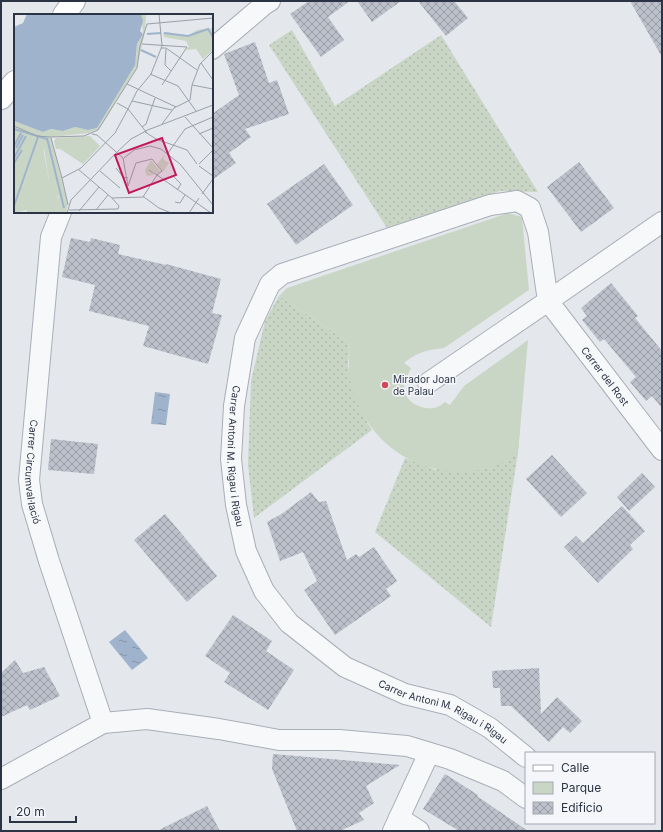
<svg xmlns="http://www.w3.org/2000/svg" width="663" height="832" font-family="Inter,sans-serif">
<defs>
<pattern id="grass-dots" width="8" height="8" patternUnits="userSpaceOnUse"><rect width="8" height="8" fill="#c9d6c5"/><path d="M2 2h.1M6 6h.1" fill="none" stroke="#adb8ab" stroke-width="1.8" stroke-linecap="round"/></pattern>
<pattern id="water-ripples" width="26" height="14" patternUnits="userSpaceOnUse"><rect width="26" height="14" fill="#9fb4cc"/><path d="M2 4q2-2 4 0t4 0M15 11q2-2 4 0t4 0" fill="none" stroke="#8293a7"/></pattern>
<pattern id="building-cross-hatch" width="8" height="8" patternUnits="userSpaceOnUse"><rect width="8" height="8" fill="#bbc0ca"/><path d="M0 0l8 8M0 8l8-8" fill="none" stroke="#989da6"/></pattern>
</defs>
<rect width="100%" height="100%" fill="#e4e7ec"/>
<g fill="url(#grass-dots)">
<path d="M292,30L335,106L441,35L538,192L500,191L387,228L269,45Z"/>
<path d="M279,296L350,343L348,366L367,422L372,430L254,518L248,465L251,381L265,321Z"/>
<path d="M523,391L518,452L491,627L375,532L405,458L436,470Z"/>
</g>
<path fill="#c9d6c5" d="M508,213L522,217L529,290L444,348C426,350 418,352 404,363L411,368C408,374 405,380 404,386C403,401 421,410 434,408C438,407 442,405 445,402L450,405L464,386L528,340L518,452C509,458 497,467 486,469C435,479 388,459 362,413C358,405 353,395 351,385C348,371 349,358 350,343L279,296L287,288Z"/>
<g fill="url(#water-ripples)">
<path d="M155,392L170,394L166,425L151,424Z"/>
<path d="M125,630L148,658L132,670L109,642Z"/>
</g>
<g fill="url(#building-cross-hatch)">
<path d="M309,1H350L328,17L344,40L321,57L290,14Z"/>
<path d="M357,1H401L372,22Z"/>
<path d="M418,1H454L468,18L446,36Z"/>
<path d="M630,1H662V57Z"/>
<path d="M255,42L269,83L277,80L289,114L245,129L251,137L229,153L236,163L212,180V114L239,95L224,54Z"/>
<path d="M579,162L614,208L581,232L547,187Z"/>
<path d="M324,164L353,205L296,245L267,204Z"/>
<path d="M71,238L90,242L91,238L120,245L118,254L166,265V264L221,279L212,313L222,315L208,364L143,346L149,326L89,311L95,285L62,277Z"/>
<path d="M611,283L638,316L635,318L662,351V408L652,396L646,401L630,382L636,377L604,339L600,342L582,320L587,316L581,308Z"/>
<path d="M51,439L98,444L94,474L48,470Z"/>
<path d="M552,455L587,493L561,517L526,479Z"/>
<path d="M642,473L655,487L629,511L617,497Z"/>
<path d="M311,492L319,502L326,501L347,560L356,554L359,557L374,547L397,581L386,589L391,596L335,635L304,590L317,581L303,552L280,561L267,522L283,513Z"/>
<path d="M622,506L645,531L630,545L633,549L598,583L564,547L576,536L583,543Z"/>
<path d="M165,514L217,576L187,602L134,540Z"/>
<path d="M233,615L272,641L266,651L294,670L268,710L224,682L230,673L205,656Z"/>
<path d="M15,660L23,673L44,667L60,696L30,710L27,705L1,717V673Z"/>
<path d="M539,668L541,714L557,697L582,721L570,733L563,727L549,742L511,706H501L500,688H493L492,671Z"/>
<path d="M273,754L400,765L366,786L374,803L359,813L364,820L340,831H297L272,769Z"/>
<path d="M445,774L478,795L477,796L528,831H459L423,809Z"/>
<path d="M207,806L220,831H157Z"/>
</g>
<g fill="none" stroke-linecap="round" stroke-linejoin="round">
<defs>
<g id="street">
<path d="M212,49L265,4L270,1"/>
<path id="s1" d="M61,212L51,237L29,480L32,504L49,561L103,723"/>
<path id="s2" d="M662,222L548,301L662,450"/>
<path id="s3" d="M428,383L548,301L538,232L530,208L517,201L490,205L282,274L270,284L245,338L234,406L231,459L236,505L246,551L264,591L289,623L345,667L405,694L450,705L490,728L526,757"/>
<path d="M1,779L103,723L147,719L219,729L279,740H339L407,746L450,759L503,781L526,798"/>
<path d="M399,818L419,831"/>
<path d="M393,831L429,753"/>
</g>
<g id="secondary">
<path d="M64,15L74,1"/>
<path d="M1,98L15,82"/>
</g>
</defs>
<use href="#street" stroke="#a9aeb7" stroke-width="22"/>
<use href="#secondary" stroke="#a9aeb7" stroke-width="24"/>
<use href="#street" stroke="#f7f8fa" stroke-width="20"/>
<use href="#secondary" stroke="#fff" stroke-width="22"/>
</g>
<circle fill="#d1495b" stroke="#f4f6f9" stroke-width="1.5" cx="385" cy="385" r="4"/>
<g text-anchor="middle" stroke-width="3" stroke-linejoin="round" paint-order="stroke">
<g font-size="10" fill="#2b3445" stroke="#f4f6f9">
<text dy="4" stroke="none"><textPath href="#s2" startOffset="233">Carrer del Rost</textPath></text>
<text dy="4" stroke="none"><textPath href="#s3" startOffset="696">Carrer Antoni M. Rigau i Rigau</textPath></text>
<text dy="4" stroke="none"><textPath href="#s1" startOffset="263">Carrer Circumval·lació</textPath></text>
<text dy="4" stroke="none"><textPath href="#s3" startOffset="1056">Carrer Antoni M. Rigau i Rigau</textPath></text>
</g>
<g font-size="10" fill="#2b3445" stroke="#f4f6f9" text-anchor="start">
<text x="393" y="383">Mirador Joan<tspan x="393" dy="12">de Palau</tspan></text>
</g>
</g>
<g transform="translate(14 14)">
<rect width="199" height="199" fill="#e4e7ec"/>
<path d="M127,0H132L131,18L123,53L85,115L75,119L37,123L54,189L52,199H43L45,191L49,190L33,124L24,123L9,173L0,172V107L29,118L37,115L49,117L61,113L74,116L83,114L116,58L122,43L123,30L129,20ZM151,140L149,145L155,149L149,158L143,150Z" fill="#c9d6c5"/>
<path d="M24,123L34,124L49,190L45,191L43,199H13V196L0,199L2,186L0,187V172L9,173ZM30,134L35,167L41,168L45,185L20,171Z" fill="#c9d6c5" fill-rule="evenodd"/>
<path d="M0,117L17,124L19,128L13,152L0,146ZM29,134L35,167L40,166L44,178L43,189L21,187L20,171L26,135ZM0,149L11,157L7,168L0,164Z" fill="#c9d6c5"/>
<path d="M198,14L199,36L189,45L182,35L173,36L172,35L175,33L172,27L150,23L149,19L152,18L174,22L183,16ZM76,122L86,132L69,150L46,135H42L40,127L42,124ZM137,146L147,158L143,160L135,155L140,161L133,162L131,156Z" fill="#c9d6c5"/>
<path d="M13,0H127L129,7L126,17L129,20L123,30L121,51L83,114L74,116L61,113L49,117L37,115L29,118L0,107V13L9,9Z" fill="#9fb4cc"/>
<path fill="none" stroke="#9fb4cc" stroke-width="2" d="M150,19L174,22L194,15L199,23M133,20L147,19M127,36L142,43M0,115L33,125M33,124L50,194M0,132L7,119M2,134L9,121M0,144L12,122M0,149L8,136M0,192L24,123"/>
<path fill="none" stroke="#9a9fa9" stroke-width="1" d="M128,30L173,33L148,71M147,34H152L183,56M152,35L151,51L157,57M187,49L199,66M136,60L164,72L182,97M113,70L162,93M178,71L199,75M176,86L178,71L186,50L199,37M118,87L158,96M103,89L114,95L123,77L137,60L148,32L145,0M171,103L199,134M148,110L160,94L176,86M0,112L23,122L36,123L70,122L84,116L123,54L126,32L133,10L199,4M128,113L132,110L141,84M131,117L199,91M131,118L142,125L173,136L183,150M78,120L83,121L109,144L114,172L122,149L138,145L148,157L143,161L135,156M185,120L199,114M37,124L48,164M154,139L171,115L199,103M110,144L120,136L136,132L147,135L166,150L199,191M185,150L199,136M185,152L199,162M102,154L109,163L114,164M65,156L98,184L130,183L145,194L157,199M86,157L106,174M159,162L167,170L163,176M188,180L199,165M129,183L143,161L197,199M161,188L166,189L171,181M54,191L48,164L67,154L101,119L114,95L133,119M55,196L104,195L105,192L98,184M82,196L94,181M65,197L85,173M53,199L57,186L101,140L117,125L132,117M175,199L185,184"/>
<path fill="#c2185b" fill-opacity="0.15" stroke="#c2185b" stroke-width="2" d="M148,124L162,161L115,179L101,141Z"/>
<rect width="199" height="199" fill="none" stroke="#2b3445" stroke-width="2"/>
</g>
<rect width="663" height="832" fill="none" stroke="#2b3445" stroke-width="4"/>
<rect x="525" y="752" width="130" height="72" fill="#f4f6f9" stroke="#a4a8b1"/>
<rect x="533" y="765" width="20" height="6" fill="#ffffff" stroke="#a4a8b1"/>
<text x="561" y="772" font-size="12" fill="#2b3445">Calle</text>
<rect x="533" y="782" width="20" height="12" fill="#c9d6c5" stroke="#a4a8b1"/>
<text x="561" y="792" font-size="12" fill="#2b3445">Parque</text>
<rect x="533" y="802" width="20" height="12" fill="url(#building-cross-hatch)" stroke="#a4a8b1"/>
<text x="561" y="812" font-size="12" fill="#2b3445">Edificio</text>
<path d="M10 816v6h66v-6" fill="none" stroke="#2b3445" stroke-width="2"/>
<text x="16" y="816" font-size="12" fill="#2b3445" stroke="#f4f6f9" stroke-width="3" paint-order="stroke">20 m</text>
</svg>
